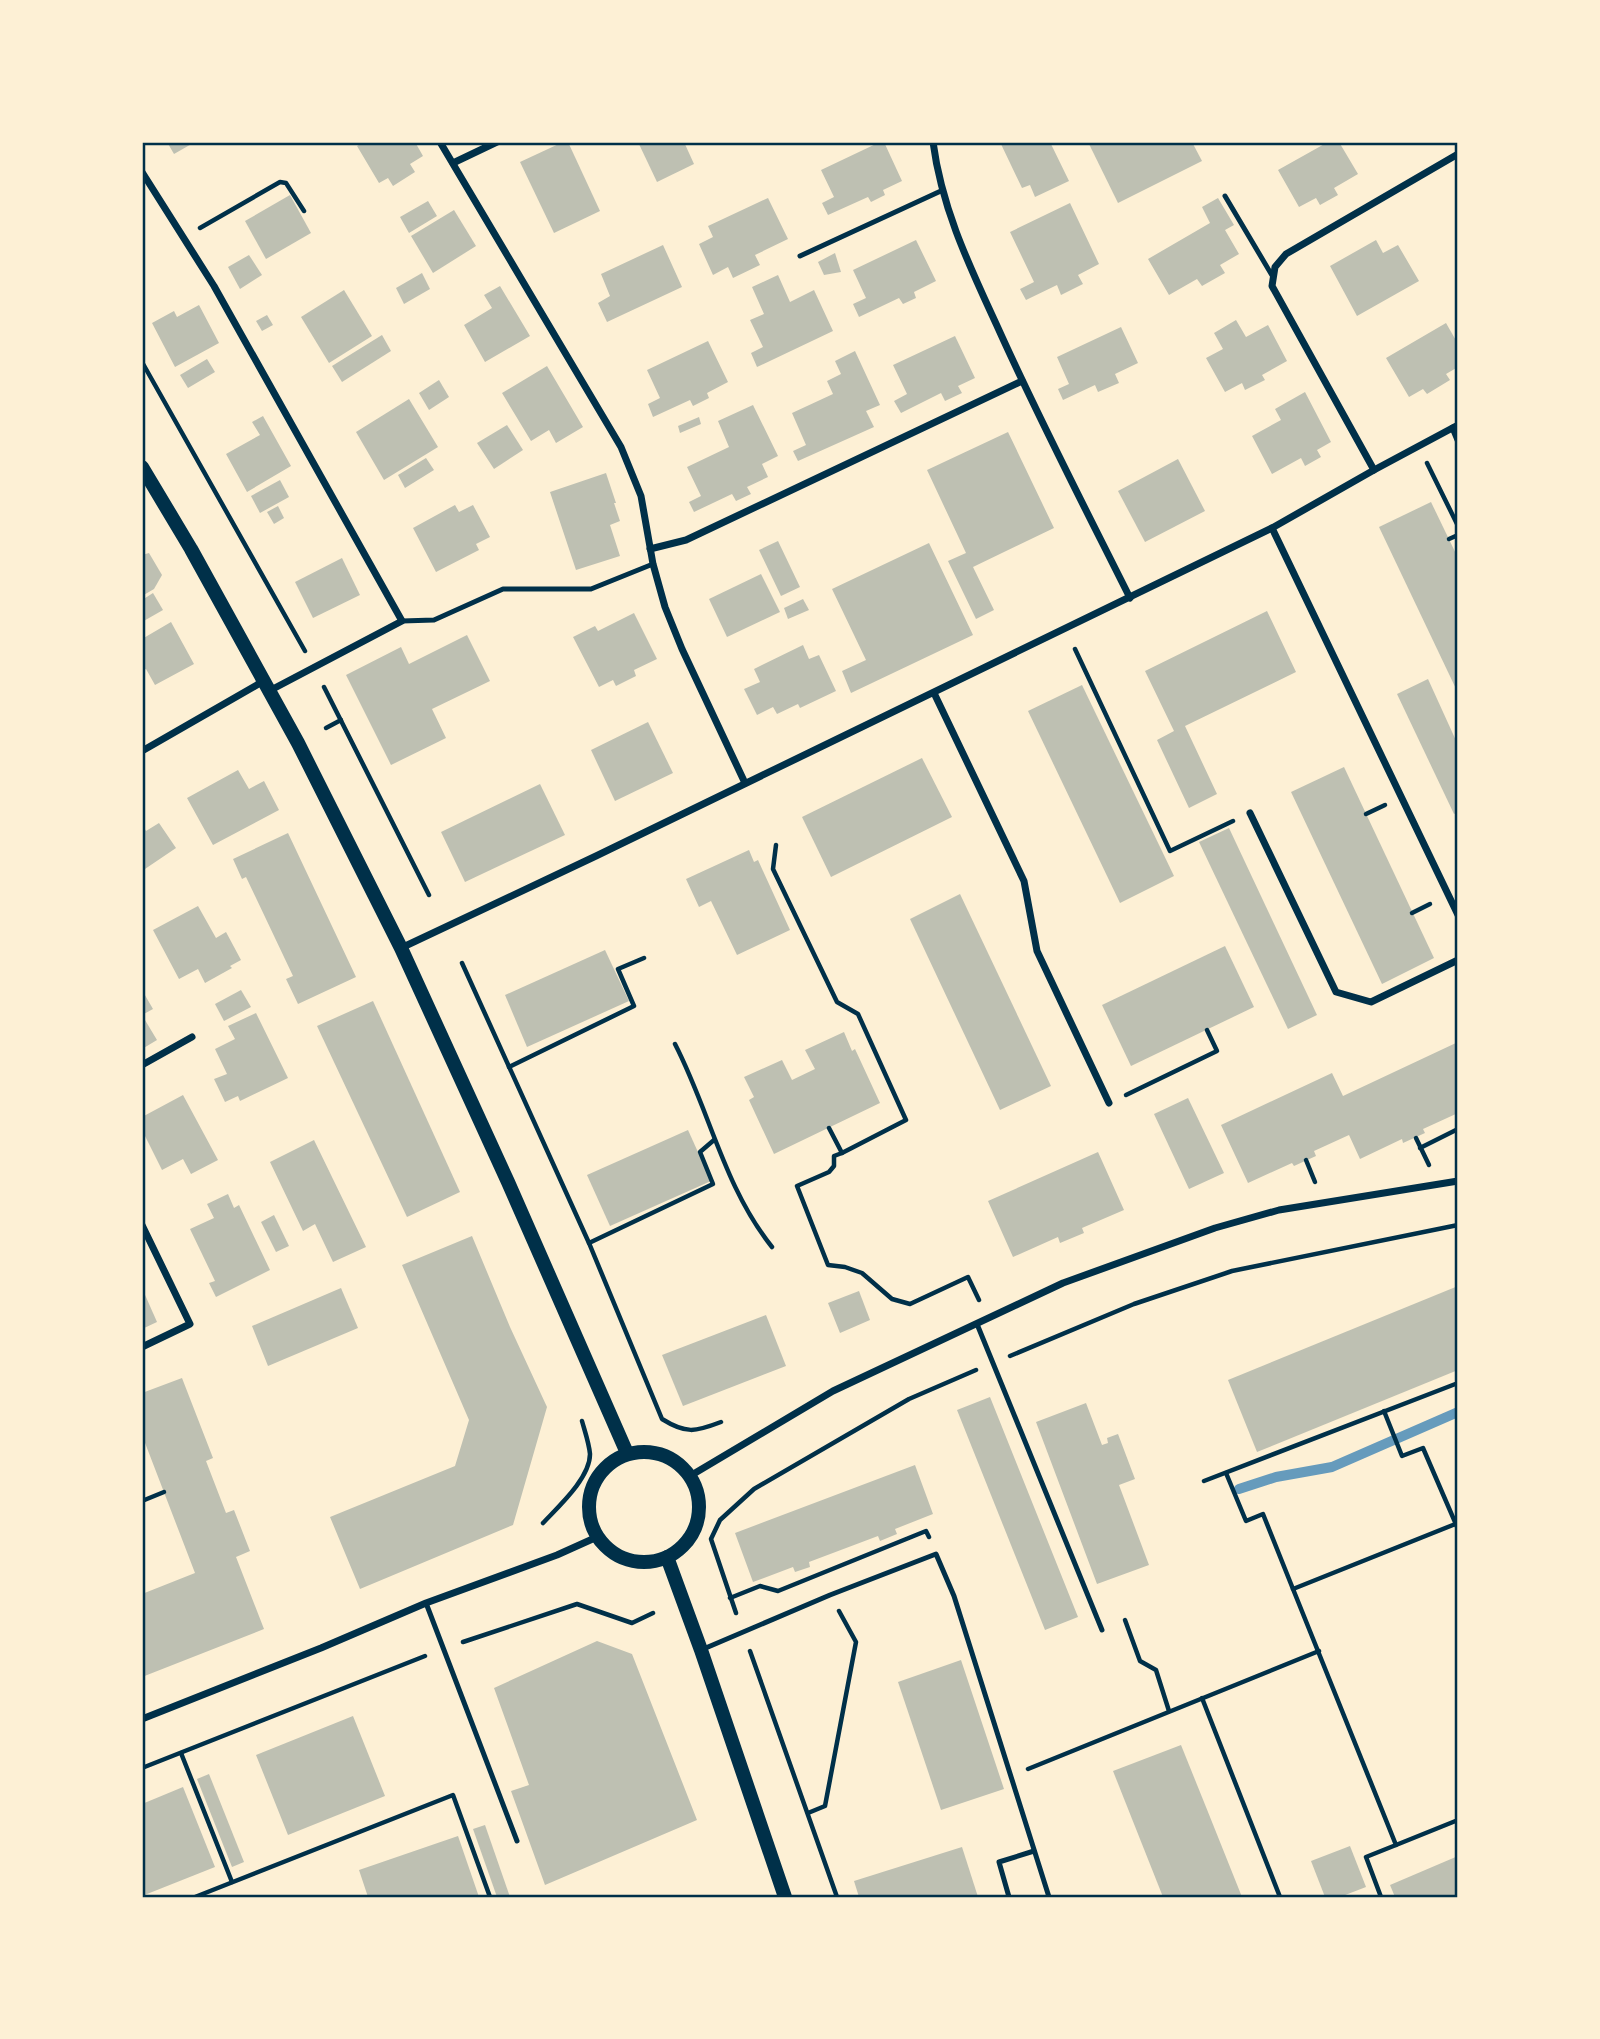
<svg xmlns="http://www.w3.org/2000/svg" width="1600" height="2039" font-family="Mulish,sans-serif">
<rect width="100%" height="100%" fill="#fdf0d5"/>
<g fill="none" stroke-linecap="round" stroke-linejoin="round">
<path stroke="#669bbc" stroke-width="10" d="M1239,1489L1276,1477L1332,1467L1458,1412"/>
</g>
<g fill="#bec0b2">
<path d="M167,142H195L174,154Z"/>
<path d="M364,142H415L423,156L410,164L415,172L393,186L388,178L379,183L357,146Z"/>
<path d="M563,142H568L600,211L554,233L520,162Z"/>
<path d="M638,142H684L694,164L657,182Z"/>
<path d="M880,142H884L902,181L883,190L885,195L871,202L868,197L828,215L822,203L834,197L821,170Z"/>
<path d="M1000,142H1050L1069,181L1035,197L1030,185L1022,188Z"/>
<path d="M1092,142H1192L1202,161L1118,203L1089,144Z"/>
<path d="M1328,142H1339L1358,174L1334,188L1338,195L1320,205L1316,198L1299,207L1278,170Z"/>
<path d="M290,195L311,233L266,259L245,221Z"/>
<path d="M768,198L788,239L755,255L760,265L733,278L728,267L713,275L699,244L713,237L708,226Z"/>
<path d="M1218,198L1234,225L1225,230L1239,254L1220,265L1225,273L1202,286L1197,279L1169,295L1148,259L1210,223L1202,207Z"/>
<path d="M428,201L437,216L409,233L400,217Z"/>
<path d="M1070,203L1099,264L1078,275L1083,284L1061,295L1057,285L1026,300L1020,289L1034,282L1010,232Z"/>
<path d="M454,210L476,246L433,273L411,236Z"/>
<path d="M916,240L936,281L914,292L916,298L903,304L899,298L859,317L853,304L866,298L853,270Z"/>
<path d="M1376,240L1383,253L1398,245L1419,281L1357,316L1330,266Z"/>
<path d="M663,245L682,287L607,322L598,303L610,296L601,274Z"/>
<path d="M835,253L841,272L824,275L818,262Z"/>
<path d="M249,255L262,275L240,289L228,267Z"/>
<path d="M422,273L430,289L404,304L396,288Z"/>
<path d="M778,275L790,302L814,290L833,331L757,367L751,353L763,347L750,320L764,314L752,287Z"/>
<path d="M500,286L530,336L485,362L464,325L492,308L484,295Z"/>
<path d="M344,290L372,336L329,363L301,317Z"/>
<path d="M199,305L219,343L175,367L152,323L174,311L177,317Z"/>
<path d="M267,315L273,325L262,331L256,321Z"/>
<path d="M1236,320L1246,337L1268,325L1287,361L1262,375L1265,380L1245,390L1242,383L1225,392L1206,358L1223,349L1214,333Z"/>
<path d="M1446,323L1458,344V367L1446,374L1450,380L1427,394L1423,389L1409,397L1386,358Z"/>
<path d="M1121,327L1138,363L1115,374L1119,383L1098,392L1095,385L1063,400L1058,389L1069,384L1057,357Z"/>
<path d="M382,335L391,351L342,382L332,366Z"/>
<path d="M955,336L975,378L958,386L962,393L945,401L941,393L901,413L894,401L907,394L893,365Z"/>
<path d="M708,341L728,382L707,393L709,398L693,406L690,400L653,417L648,404L660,398L647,370Z"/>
<path d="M855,351L880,405L866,411L874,427L798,461L793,451L806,445L792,413L833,394L827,381L841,374L835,361Z"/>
<path d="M207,359L215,372L188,388L180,375Z"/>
<path d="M547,366L583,427L556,443L549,430L531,441L502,393Z"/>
<path d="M439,380L449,397L429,410L419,393Z"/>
<path d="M1305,392L1331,442L1317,450L1321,457L1305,466L1301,458L1272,474L1252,436L1281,420L1275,409Z"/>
<path d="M409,399L438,447L384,480L356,432Z"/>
<path d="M753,405L778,456L762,464L768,477L747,487L751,494L736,501L732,494L694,512L689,502L701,496L687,467L729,447L718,421Z"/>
<path d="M263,416L291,466L247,492L226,454L260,435L252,422Z"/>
<path d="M699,417L701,424L680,433L678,426Z"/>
<path d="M507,425L523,450L494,469L477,443Z"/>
<path d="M1008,432L1054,528L973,567L994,610L976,619L948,561L966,553L927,470Z"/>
<path d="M426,458L434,470L405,488L398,475Z"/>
<path d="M1178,459L1205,511L1145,542L1118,491Z"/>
<path d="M606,473L616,503H614L620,521L610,525L620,556L576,570L550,492Z"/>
<path d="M280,480L289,497L260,513L251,496Z"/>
<path d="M1431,502L1458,558V693L1379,527Z"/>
<path d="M455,505L459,512L473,505L490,537L476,544L479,550L436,572L413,528Z"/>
<path d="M278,506L284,518L274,524L267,512Z"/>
<path d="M778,541L800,587L781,596L759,550Z"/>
<path d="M929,543L973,635L851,693L842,671L866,660L832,589Z"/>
<path d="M149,553L162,575L154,589L142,596V555Z"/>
<path d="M342,558L360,595L313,618L295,582Z"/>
<path d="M761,574L780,612L727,637L709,599Z"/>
<path d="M153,593L163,610L142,622V600Z"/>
<path d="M803,599L809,610L788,619L784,608Z"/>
<path d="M1267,611L1296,672L1185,726L1217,794L1189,808L1157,740L1174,731L1145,671Z"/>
<path d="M634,613L657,659L634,670L636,676L616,686L613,680L599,687L573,637L595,626L598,631Z"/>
<path d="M171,622L194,664L155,685L146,669L142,671V639Z"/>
<path d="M467,635L490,681L432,709L446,738L391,765L346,675L401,647L409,664Z"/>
<path d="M803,645L809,659L819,655L836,691L800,708L798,704L777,714L773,707L757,715L744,689L760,682L754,669Z"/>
<path d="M1428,679L1458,745V812L1454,814L1397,694Z"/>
<path d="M1082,685L1174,876L1120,903L1028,711Z"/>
<path d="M648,722L673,773L615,801L591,750Z"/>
<path d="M922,758L952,817L831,877L802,817Z"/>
<path d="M1344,767L1434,958L1382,984L1291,792Z"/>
<path d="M238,770L249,789L264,781L279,810L213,845L187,798Z"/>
<path d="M540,784L565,835L465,882L441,832Z"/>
<path d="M159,823L176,848L142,871V824L146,831Z"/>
<path d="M1229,828L1317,1015L1288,1029L1199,842Z"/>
<path d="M288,833L356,977L298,1004L286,979L293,976L246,877L242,879L233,859Z"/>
<path d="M749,850L754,862L758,860L790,930L737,955L711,901L699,907L686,879Z"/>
<path d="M960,894L1051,1086L1000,1110L910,919Z"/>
<path d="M198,906L216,938L226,932L241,960L230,966L232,968L205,983L198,969L179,979L153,930Z"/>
<path d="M1225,946L1254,1007L1131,1066L1102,1005Z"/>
<path d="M605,950L629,1001L527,1047L505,995Z"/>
<path d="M142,990L153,1009L142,1015L157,1040L142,1049Z"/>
<path d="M241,990L251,1007L224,1021L215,1004Z"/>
<path d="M373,1001L460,1192L407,1217L317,1026Z"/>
<path d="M256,1013L288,1078L240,1101L238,1096L225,1102L214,1079L227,1074L215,1049L235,1039L228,1026Z"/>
<path d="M844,1032L852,1051L855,1049L880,1103L774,1154L749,1100L754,1097L744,1077L782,1060L792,1080L815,1069L805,1050Z"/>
<path d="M1458,1042V1113L1423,1129L1425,1133L1403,1143L1402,1139L1360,1159L1349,1135L1314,1151L1316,1156L1294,1166L1292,1163L1248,1183L1221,1125L1332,1073L1343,1096Z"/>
<path d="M183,1095L218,1160L191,1174L183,1159L162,1170L142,1130V1117Z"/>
<path d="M1188,1098L1224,1173L1189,1189L1154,1114Z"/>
<path d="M688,1130L711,1181L610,1226L587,1175Z"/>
<path d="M314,1140L366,1247L333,1262L315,1224L303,1231L270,1162Z"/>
<path d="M1098,1152L1124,1210L1082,1228L1084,1233L1060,1243L1058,1237L1013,1257L988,1201Z"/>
<path d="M228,1194L234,1208L239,1205L270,1270L216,1297L209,1283L215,1281L190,1229L214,1218L207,1204Z"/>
<path d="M274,1215L289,1246L276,1252L261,1222Z"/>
<path d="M472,1236L510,1327L547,1407L513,1525L360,1589L330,1517L455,1466L469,1420L402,1265Z"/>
<path d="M1458,1286V1370L1257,1452L1228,1380Z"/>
<path d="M142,1288L157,1322L142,1329Z"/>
<path d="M341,1288L358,1328L268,1366L252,1326Z"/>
<path d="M859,1291L870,1320L840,1333L828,1303Z"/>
<path d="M766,1315L786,1366L683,1406L662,1355Z"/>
<path d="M182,1378L213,1458L206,1461L226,1513L234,1510L250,1551L236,1557L264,1629L142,1677V1594L195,1573L142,1435V1393Z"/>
<path d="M990,1397L1078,1617L1045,1630L957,1410Z"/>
<path d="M1086,1403L1102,1445L1108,1443L1107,1438L1118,1434L1135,1479L1119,1485L1149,1565L1097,1584L1036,1422Z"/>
<path d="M915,1465L933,1514L895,1529L897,1534L880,1541L878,1536L809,1562L810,1567L795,1572L793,1567L753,1582L735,1533Z"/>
<path d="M597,1641L632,1654L697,1820L545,1885L511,1791L529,1785L494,1688Z"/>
<path d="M961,1660L1004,1789L941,1810L898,1682Z"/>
<path d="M353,1716L385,1796L288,1835L256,1755Z"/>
<path d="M1181,1745L1208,1812L1242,1897H1163L1113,1771Z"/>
<path d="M209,1774L244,1862L232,1867L197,1779Z"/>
<path d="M183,1787L215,1867L142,1896V1804Z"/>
<path d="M485,1825L510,1897H497L473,1829Z"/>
<path d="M458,1836L479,1897H368L359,1870Z"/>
<path d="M1350,1846L1366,1887L1340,1897H1325L1311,1861Z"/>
<path d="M962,1847L978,1897H859L854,1881Z"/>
<path d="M1458,1856V1897H1395L1390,1885Z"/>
</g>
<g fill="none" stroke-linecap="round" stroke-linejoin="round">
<g stroke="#003049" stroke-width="4.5">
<path d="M200,228L280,182L286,183L304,211"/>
<path d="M142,362L305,651"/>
<path d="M1427,463L1458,526"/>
<path d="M1449,539L1458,535"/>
<path d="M1075,649L1170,851L1233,821"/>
<path d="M324,687L429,895"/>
<path d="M326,728L341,720"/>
<path d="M1366,814L1385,805"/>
<path d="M776,845L773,869L837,1002L858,1014L906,1120L842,1153L829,1128"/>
<path d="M1412,913L1430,904"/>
<path d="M462,963L589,1243L662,1419C686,1434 695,1432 721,1422"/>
<path d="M675,1044C710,1112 724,1187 772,1247"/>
<path d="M509,1067L634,1006L618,969L644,958"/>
<path d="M1126,1095L1217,1051L1207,1030"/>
<path d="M1416,1138L1429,1165"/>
<path d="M1420,1148L1458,1129"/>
<path d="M842,1153L834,1156V1166L829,1172L797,1186L828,1265L845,1267L862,1273L892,1299L910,1304L968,1277L979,1300"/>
<path d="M1306,1160L1315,1182"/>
<path d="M589,1243L713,1184L700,1152L714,1140"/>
<path d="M1010,1356L1134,1304L1232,1271L1458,1225"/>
<path d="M1384,1411L1402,1456L1423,1448L1458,1529"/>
<path d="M1226,1473L1246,1521L1263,1514L1293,1589"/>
<path d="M1204,1481L1458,1383"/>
<path d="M142,1501L164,1492"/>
<path d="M543,1523C559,1506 590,1478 590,1454C589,1443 585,1432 582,1421"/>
<path d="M730,1598L760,1586L778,1591L926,1531L929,1537"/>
<path d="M736,1613L711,1539L720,1520L754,1489L909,1399L976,1370"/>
<path d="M1125,1620L1140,1661L1156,1670L1169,1711"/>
<path d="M463,1642L577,1604L632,1623L653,1613"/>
<path d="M750,1651L837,1897"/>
<path d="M1202,1698L1280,1897"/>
<path d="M181,1753L232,1882"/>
<path d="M142,1768L425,1656"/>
<path d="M1028,1769L1319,1651"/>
<path d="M808,1813L825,1806L856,1642L839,1611"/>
<path d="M1396,1845L1458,1820"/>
<path d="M195,1897L453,1795L490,1897"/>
<path d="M1381,1897L1366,1857L1396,1845L1293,1589L1458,1523"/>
</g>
<g stroke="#003049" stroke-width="5">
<path d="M1225,196L1273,277"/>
<path d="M800,256L943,190"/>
<path d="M402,621L434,620L503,589H591L653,564"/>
<path d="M977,1324L1102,1630"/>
<path d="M426,1603L517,1841"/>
<path d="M701,1650L830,1595L936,1554L954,1596L1049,1897"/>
<path d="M1009,1897L999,1862L1034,1851"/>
</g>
<g stroke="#003049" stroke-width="7">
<path d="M440,142L621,447L641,496L653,564L665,607L682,649L745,783"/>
<path d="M933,142C942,210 970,267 998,328C1039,419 1085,508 1130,598"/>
<path d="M453,163L497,142"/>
<path d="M142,172L214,286L402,621L269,691"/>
<path d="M1453,428L1458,440"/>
<path d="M1374,470L1272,286L1275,267L1286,254L1458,154"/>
<path d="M1272,528L1458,915"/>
<path d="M650,549L686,540L1022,381"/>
<path d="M934,693L1024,881L1037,951L1109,1103"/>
<path d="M142,751L262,682"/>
<path d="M1250,813L1336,992L1371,1002L1458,960"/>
<path d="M401,948L596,856L1272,528L1374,470L1458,425"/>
<path d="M142,1065L192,1037"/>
<path d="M142,1225L190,1324L142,1347"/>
<path d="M690,1476L833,1391L1063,1283L1215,1228L1279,1210L1458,1181"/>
<path d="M142,1719L321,1648L426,1603L557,1555L597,1537"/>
</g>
<g stroke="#003049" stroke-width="14">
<path d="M142,467L191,549L298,743L401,948L508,1182L627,1453"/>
<circle cx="644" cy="1507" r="55"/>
<path d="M667,1557L701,1650L785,1897"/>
</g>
</g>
<rect width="1600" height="2039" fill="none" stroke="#fdf0d5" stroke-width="287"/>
<rect x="144" y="144" width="1312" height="1752" fill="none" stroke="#003049" stroke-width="2.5"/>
</svg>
